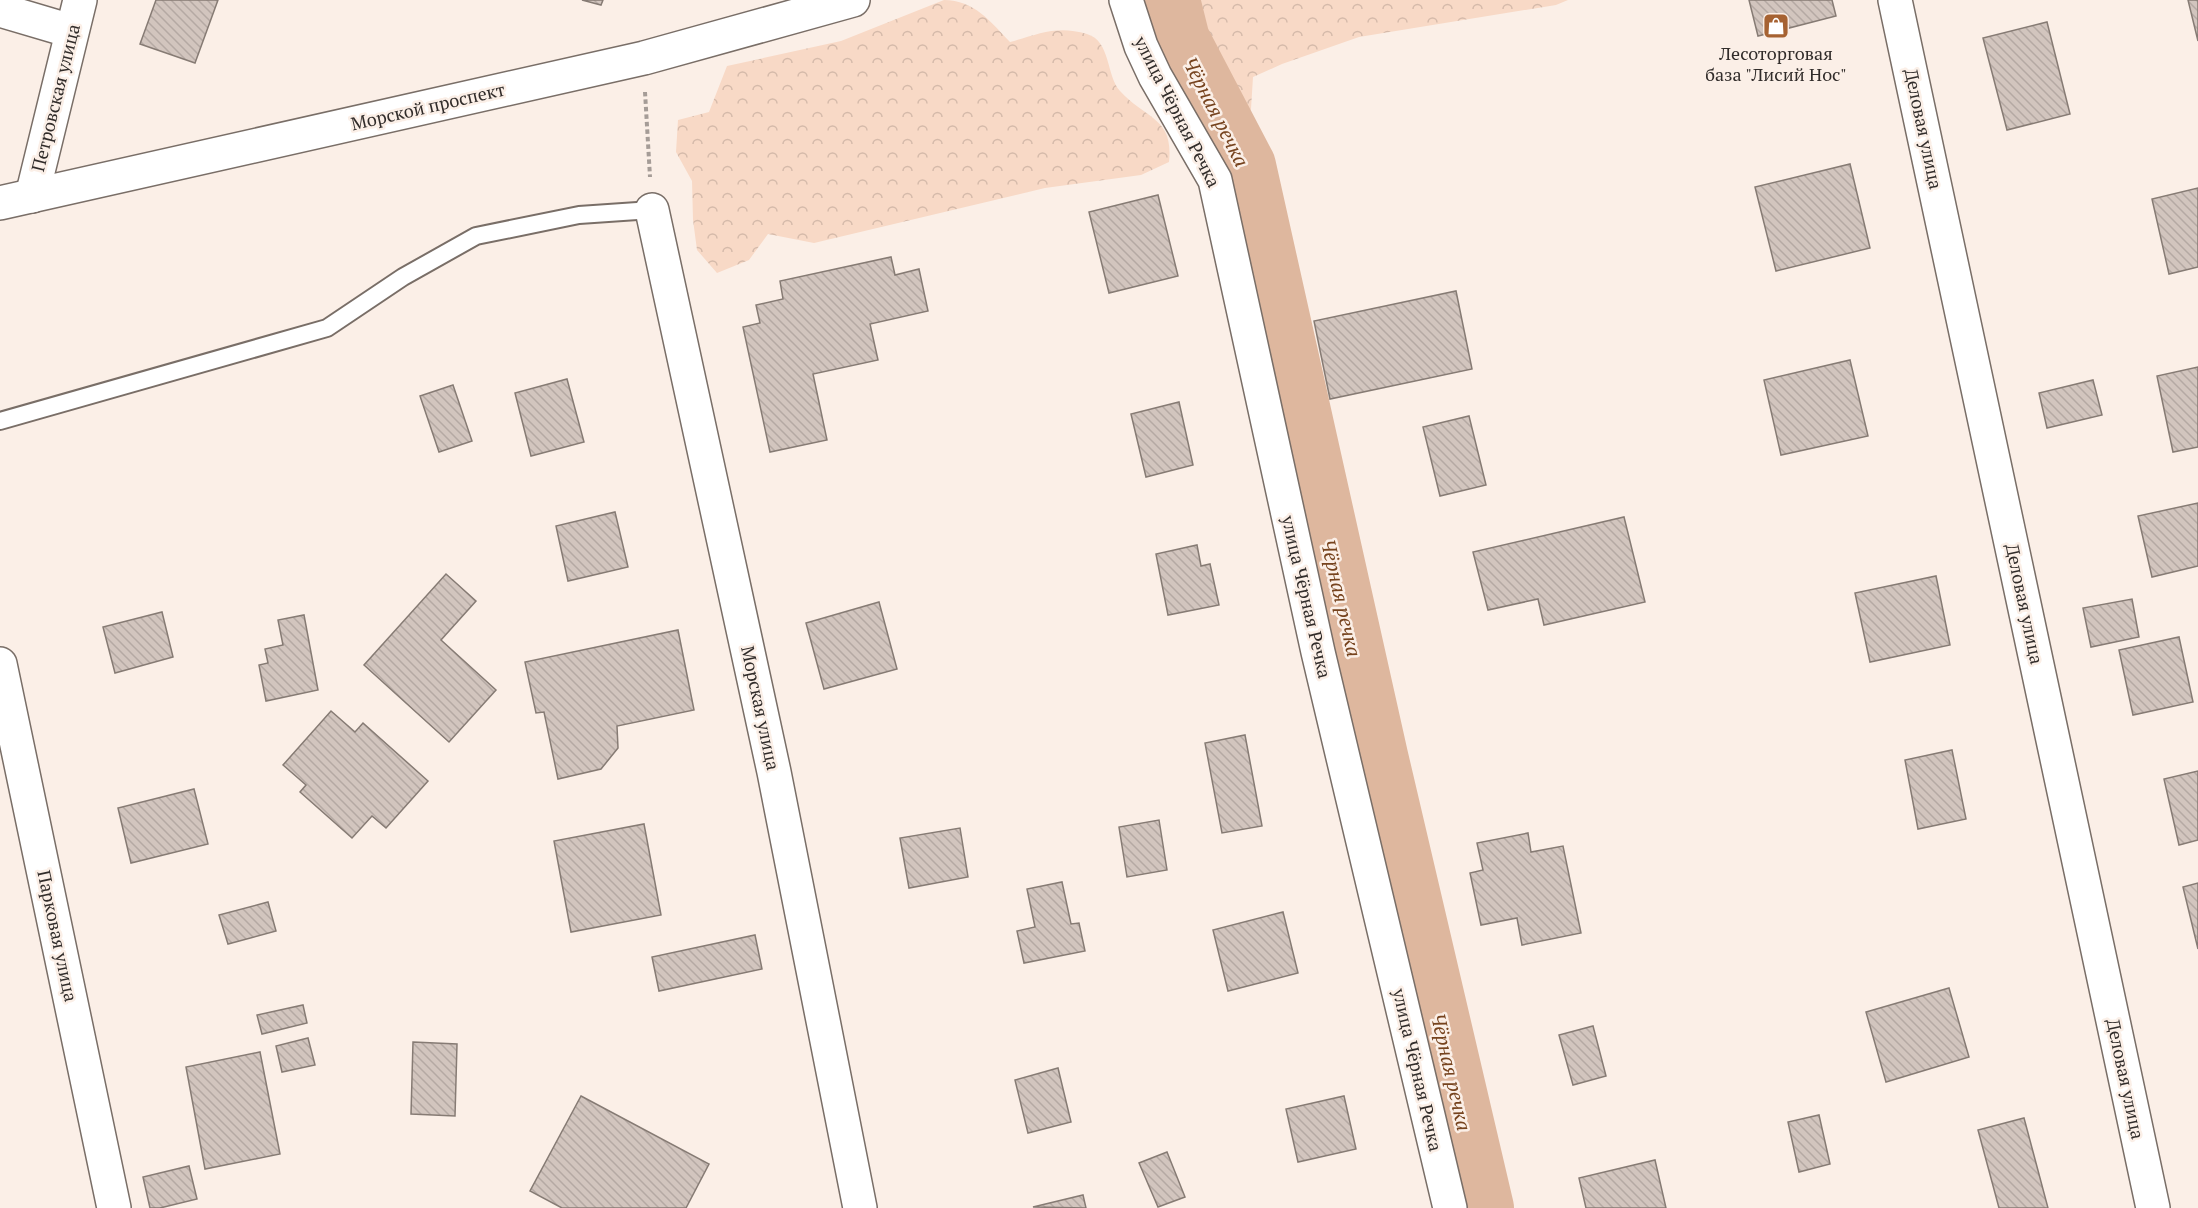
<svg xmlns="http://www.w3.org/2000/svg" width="2198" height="1208" font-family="'PT Serif',serif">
<defs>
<pattern id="forest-crowns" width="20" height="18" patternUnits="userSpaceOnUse" patternTransform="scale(1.5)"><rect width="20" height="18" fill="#f8d9c6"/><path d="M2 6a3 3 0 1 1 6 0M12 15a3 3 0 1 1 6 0" fill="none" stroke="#d5baaa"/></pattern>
<pattern id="building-back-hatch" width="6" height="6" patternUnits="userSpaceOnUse" patternTransform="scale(1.5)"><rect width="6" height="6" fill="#d2c5be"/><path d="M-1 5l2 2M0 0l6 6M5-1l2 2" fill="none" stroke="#b5a9a3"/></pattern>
</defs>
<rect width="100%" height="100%" fill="#fbefe7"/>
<g fill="url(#forest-crowns)">
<path d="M944,0C974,0 991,22 1010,42C1039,34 1057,25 1087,34C1111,41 1106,76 1120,91C1145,119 1174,117 1169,162L1141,175L1045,188L814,243L768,234L749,260L717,273L697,250L693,220L692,181L676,152L678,120L709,112L727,66L841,41Z"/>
<path d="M1196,0H1568L1556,5L1359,37L1282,64L1253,77L1251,109L1240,126Z"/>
</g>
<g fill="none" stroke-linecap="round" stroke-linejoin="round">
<path stroke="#deb79e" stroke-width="62" d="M1169,0L1179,40L1245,166L1377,756L1483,1208"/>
</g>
<g fill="url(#building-back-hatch)" stroke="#867b74" stroke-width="1.5">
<path d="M156,0H218L195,63L140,44Z"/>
<path d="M582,0H603L601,5Z"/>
<path d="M1749,0H1832L1836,16L1758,36Z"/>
<path d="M2188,0H2198V41Z"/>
<path d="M2047,22L2070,114L2007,130L1983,38Z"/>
<path d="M1850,164L1870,248L1776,271L1755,187Z"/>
<path d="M2198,188V267L2169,274L2152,199Z"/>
<path d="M1158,195L1178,276L1109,293L1089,212Z"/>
<path d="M891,257L895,275L919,269L928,311L870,324L878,360L813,374L827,440L770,452L743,327L760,323L756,305L783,299L780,281Z"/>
<path d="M1456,291L1472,369L1330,399L1314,321Z"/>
<path d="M1850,360L1868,436L1781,455L1764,380Z"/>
<path d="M2198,367V447L2173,452L2157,376Z"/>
<path d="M567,379L584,442L531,456L515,393Z"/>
<path d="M2093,380L2102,415L2047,428L2039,393Z"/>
<path d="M453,385L472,441L439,452L420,396Z"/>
<path d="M1179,402L1193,465L1146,477L1131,414Z"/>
<path d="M1469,416L1486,485L1440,496L1423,427Z"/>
<path d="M2198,503V566L2152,577L2138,516Z"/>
<path d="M615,512L628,567L568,581L556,526Z"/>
<path d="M1624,517L1645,602L1544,625L1538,599L1488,610L1473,552Z"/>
<path d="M1197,545L1201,566L1210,564L1219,605L1168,615L1156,554Z"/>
<path d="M446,574L476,601L441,640L496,690L449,742L364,665Z"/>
<path d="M1936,576L1950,645L1870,662L1855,593Z"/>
<path d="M2132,599L2139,637L2091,647L2083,608Z"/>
<path d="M879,602L897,669L824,689L806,623Z"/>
<path d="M162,612L173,657L115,673L103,627Z"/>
<path d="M304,615L318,690L266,701L259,665L268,663L265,649L283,645L278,620Z"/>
<path d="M678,630L694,710L617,726L618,748L601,769L558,779L544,712L536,713L525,662Z"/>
<path d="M2179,637L2193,702L2133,715L2119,650Z"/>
<path d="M331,711L355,732L363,723L428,781L386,828L372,816L352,838L300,792L306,785L283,765Z"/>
<path d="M1245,735L1262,826L1222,833L1205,743Z"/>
<path d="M1952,750L1966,819L1918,829L1905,760Z"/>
<path d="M2198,771V840L2179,845L2164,779Z"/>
<path d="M194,789L208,844L131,863L118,808Z"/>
<path d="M1159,820L1167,870L1127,877L1119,827Z"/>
<path d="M644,824L661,915L571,932L554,841Z"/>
<path d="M960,828L968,877L909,888L900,838Z"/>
<path d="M1528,833L1531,852L1563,846L1581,933L1522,945L1517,918L1481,925L1470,873L1483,870L1477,843Z"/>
<path d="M1062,882L1071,924L1079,923L1085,951L1024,963L1017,931L1035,927L1027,889Z"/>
<path d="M2198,883V949L2183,887Z"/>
<path d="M268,902L276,931L228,944L219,915Z"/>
<path d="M1283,912L1298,973L1228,991L1213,930Z"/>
<path d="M755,935L762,969L659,991L652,957Z"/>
<path d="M1949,988L1969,1057L1886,1082L1866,1012Z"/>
<path d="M303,1005L307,1023L262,1034L257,1015Z"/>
<path d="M1593,1026L1606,1076L1573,1085L1559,1035Z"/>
<path d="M308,1038L315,1065L282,1072L276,1046Z"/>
<path d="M413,1042L457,1044L455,1116L411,1114Z"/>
<path d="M260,1052L280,1154L205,1169L186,1067Z"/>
<path d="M1058,1068L1071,1122L1028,1133L1015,1080Z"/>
<path d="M581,1096L709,1164L686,1208H562L530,1191Z"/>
<path d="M1344,1096L1356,1149L1298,1162L1286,1109Z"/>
<path d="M1819,1115L1830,1164L1799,1172L1788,1122Z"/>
<path d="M2024,1118L2048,1208H1999L1978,1130Z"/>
<path d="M1167,1152L1185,1197L1158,1207L1139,1163Z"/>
<path d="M1655,1160L1666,1208H1586L1579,1178Z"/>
<path d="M189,1166L197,1199L160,1208H150L143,1177Z"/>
<path d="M1083,1195L1086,1208L1033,1207Z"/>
</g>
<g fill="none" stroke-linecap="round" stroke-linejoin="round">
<defs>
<path id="lane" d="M0,421L327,328L403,277L476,236L579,215L652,210"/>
<g id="street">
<path d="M1126,0L1141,46L1155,76L1215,180L1318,652L1450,1208"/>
<path d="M1895,0L2153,1208"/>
<path d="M0,10L71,31"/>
<path d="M32,196L80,0"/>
<path d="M0,203L644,58L853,0"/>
<path d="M652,210L774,772L860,1208"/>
<path d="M0,664L114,1208"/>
</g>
</defs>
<use href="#lane" stroke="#796e67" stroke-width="20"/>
<use href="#street" stroke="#796e67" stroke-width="36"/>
<path stroke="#a59c97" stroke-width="4" stroke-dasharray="4.5 3" stroke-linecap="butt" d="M645,92L650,177"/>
<use href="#lane" stroke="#fff" stroke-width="16"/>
<use href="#street" stroke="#fff" stroke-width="33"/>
</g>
<defs>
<symbol id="shop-square" viewBox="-11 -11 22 22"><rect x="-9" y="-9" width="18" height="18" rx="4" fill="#a66232" stroke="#fbefe7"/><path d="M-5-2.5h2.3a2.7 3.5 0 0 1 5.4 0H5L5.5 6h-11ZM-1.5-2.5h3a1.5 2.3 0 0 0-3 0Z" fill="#fff"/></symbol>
</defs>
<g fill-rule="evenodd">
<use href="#shop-square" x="1761" y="11" width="30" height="30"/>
</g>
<g text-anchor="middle" stroke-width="5" stroke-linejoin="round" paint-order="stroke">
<g font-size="18" fill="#312c2a" stroke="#fbefe7">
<text x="1776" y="60">Лесоторговая<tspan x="1776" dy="21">база "Лисий Нос"</tspan></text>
</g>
<g font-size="18" fill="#312c2a" stroke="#fbefe7">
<text transform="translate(56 98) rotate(-76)" y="6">Петровская улица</text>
<text transform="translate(428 107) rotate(-13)" y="6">Морской проспект</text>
<text transform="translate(1177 112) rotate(63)" y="6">улица Чёрная Речка</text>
<text transform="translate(1923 129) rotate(78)" y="6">Деловая улица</text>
<text transform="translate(1306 597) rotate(77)" y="6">улица Чёрная Речка</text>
<text transform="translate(2024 604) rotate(78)" y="6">Деловая улица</text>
<text transform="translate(760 708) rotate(78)" y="6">Морская улица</text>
<text transform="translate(57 936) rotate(78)" y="6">Парковая улица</text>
<text transform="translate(1417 1070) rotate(77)" y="6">улица Чёрная Речка</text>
<text transform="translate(2125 1079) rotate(78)" y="6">Деловая улица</text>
</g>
<g font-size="20" font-style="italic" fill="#76431e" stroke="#fbefe7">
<text transform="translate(1216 112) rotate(63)" y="7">Чёрная речка</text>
<text transform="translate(1341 598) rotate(77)" y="7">Чёрная речка</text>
<text transform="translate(1451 1072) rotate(77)" y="7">Чёрная речка</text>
</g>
</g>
</svg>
